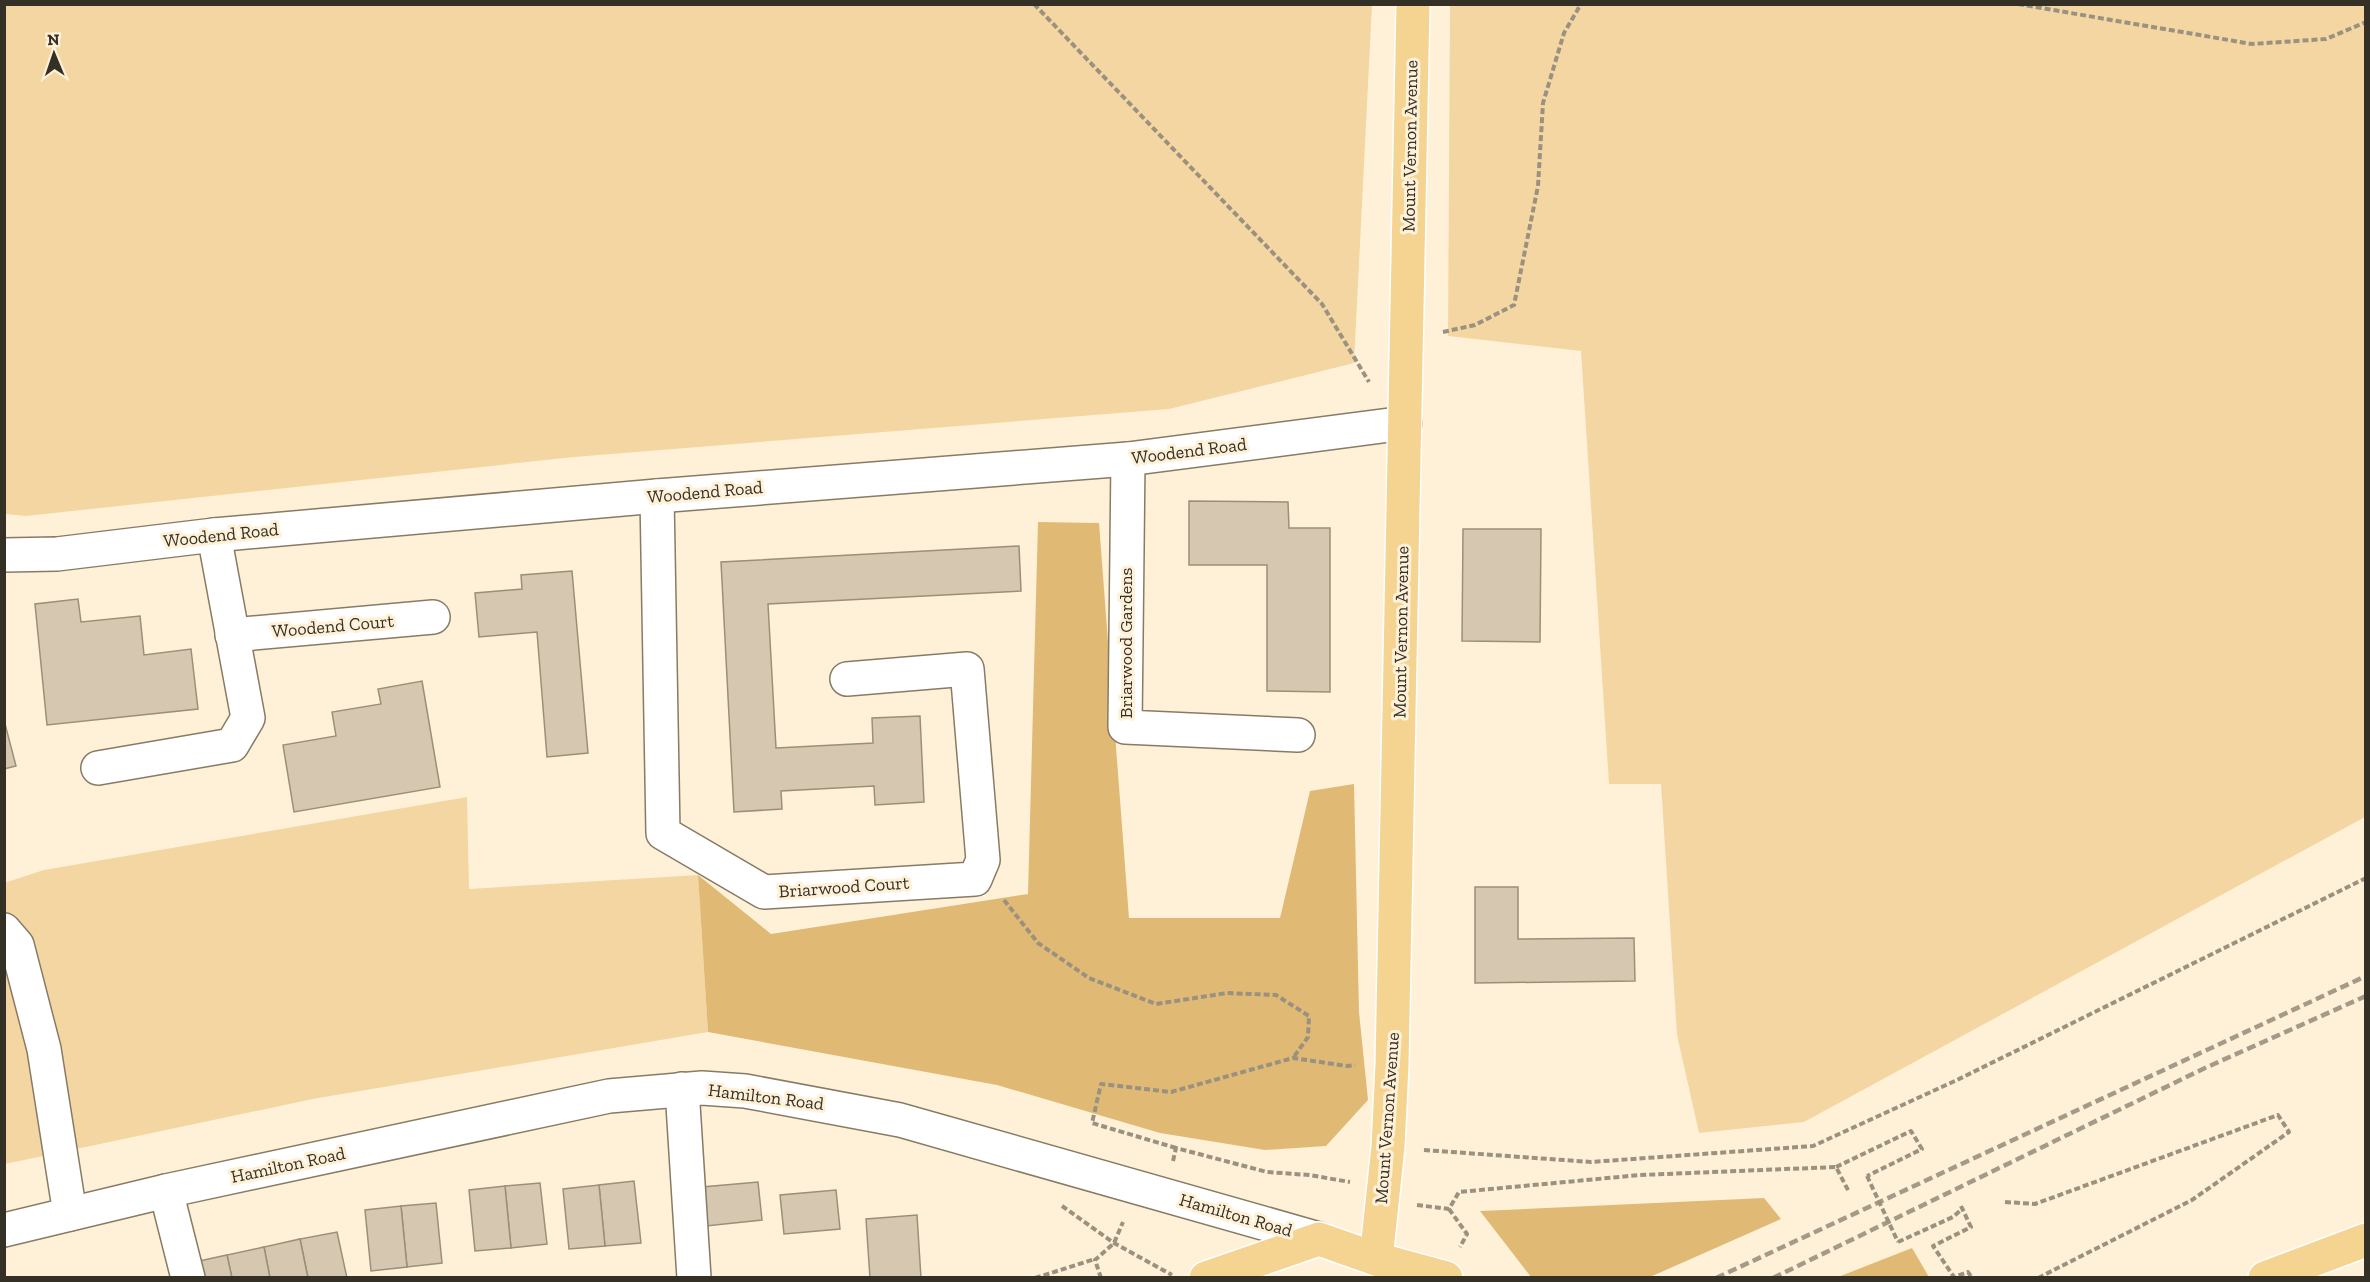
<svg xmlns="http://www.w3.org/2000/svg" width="2370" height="1282" font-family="'Zilla Slab',serif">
<rect width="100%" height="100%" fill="#fff1d8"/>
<g fill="#f4d6a3">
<path d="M4,5H1372L1354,363L1169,409L574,457L26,516L5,514Z"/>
<path d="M1450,5H2365V817L1804,1122L1699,1133L1677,1035L1661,784H1609L1581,351L1448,336Z"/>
<path d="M467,797L469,889L698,875L708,1032L313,1099L5,1164L4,883L44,870Z"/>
</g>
<g fill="#e0ba75">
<path d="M1038,522L1099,523L1129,918H1280L1310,791L1354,784L1359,1012L1368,1100L1326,1146L1265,1150L1160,1133L997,1085L708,1032L698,875L771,934L1028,894Z"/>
<path d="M1764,1198L1781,1219L1650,1277H1531L1480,1211Z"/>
<path d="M1912,1248L1929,1277H1838Z"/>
</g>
<g fill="#d5c7b0" stroke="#9c8f79" stroke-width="1.5">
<path d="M1189,501L1288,502L1289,528H1330V692L1267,691V565H1189Z"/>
<path d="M1463,529H1541L1540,642L1462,641Z"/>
<path d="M1019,546L1021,591L768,604L776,748L873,743L872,718L920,716L924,802L875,805L874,786L781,791L782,809L734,812L721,562Z"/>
<path d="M572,571L588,753L547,757L537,632L479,637L475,593L522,589L521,575Z"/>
<path d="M78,599L81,622L140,616L144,655L191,649L198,709L47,725L35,604Z"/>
<path d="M422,681L440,787L294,812L283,745L336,736L332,712L381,704L378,689Z"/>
<path d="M4,720L16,766L4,769Z"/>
<path d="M1475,887H1518V939L1634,938L1635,981L1475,983Z"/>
<path d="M634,1181L641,1243L605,1246L599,1185Z"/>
<path d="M758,1182L762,1220L706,1226L702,1187Z"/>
<path d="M540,1183L547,1244L511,1248L505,1186Z"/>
<path d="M599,1185L605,1246L569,1249L563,1189Z"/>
<path d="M505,1186L511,1248L475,1251L469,1190Z"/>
<path d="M836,1190L840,1229L784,1234L780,1195Z"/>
<path d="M436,1203L442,1263L407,1267L401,1206Z"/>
<path d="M401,1206L407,1267L371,1271L365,1210Z"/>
<path d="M917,1215L921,1278H870L866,1219Z"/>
<path d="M337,1232L347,1278H308L300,1239Z"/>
<path d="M300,1239L308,1278H270L264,1247Z"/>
<path d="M264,1247L270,1278H232L227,1255Z"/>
<path d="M227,1255L232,1278H193L190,1263Z"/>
</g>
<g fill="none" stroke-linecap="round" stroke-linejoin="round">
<defs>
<g id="minor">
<path d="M1128,459L1125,727L1298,735"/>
<path d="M657,496L663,833L764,892L975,879L983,860L967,669L847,679"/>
<path d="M4,555L57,554L214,535L657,496L1128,459L1405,423"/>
<path d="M232,635L433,617"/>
<path d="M98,768L232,745L248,718L214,535"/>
<path d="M4,930L17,945L44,1049L70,1214"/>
<path d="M682,1089L694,1278"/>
<path d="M166,1191L188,1278"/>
<path d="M4,1230L166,1191L609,1096L702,1088L745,1091L900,1120L1319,1239"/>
</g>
<g id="major">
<path d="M1376,1259L1388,1147L1392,1065L1413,4"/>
<path d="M1206,1278L1319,1239L1376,1259L1446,1278"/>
<path d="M2265,1278L2366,1240"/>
</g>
</defs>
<use href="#minor" stroke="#877b65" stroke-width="36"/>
<use href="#major" stroke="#fff" stroke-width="36"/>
<g stroke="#9a917f" stroke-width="4" stroke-dasharray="6 3" stroke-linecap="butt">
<path d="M1034,4L1322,304L1369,382"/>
<path d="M2018,4L2252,44L2326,39L2366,22"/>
<path d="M1443,332L1475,325L1514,305L1538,186L1543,103L1564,33L1581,4"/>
<path d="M1004,900L1038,943L1089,978L1156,1004L1227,993L1276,995L1309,1016L1308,1037L1293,1058"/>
<path d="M1176,1148L1092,1123L1101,1084L1171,1092L1293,1058L1347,1066L1355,1065"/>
<path d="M1424,1150L1591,1162L1813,1146L1957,1080L2366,878"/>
<path d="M1173,1161L1176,1148L1267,1172L1309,1175L1350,1182"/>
<path d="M1836,1167L1911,1131L1922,1149L1867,1176"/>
<path d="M2005,1202L2035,1204L2278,1115L2289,1132L2192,1200L2038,1278"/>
<path d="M1417,1205L1449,1209L1459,1192L1640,1175L1836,1167L1849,1192"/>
<path d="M1062,1206L1114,1243L1172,1275"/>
<path d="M1961,1206L1971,1227L1933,1246L1954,1277L1968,1272L1972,1278"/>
<path d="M1449,1209L1467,1234L1460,1247"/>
<path d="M1898,1242L1953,1217L1961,1210"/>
<path d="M1035,1278L1095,1259"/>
<path d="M1101,1278L1095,1260L1114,1243L1123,1222"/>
</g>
<use href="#minor" stroke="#fff" stroke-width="33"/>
<use href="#major" stroke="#f5d492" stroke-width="33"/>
<g stroke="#a49a88" stroke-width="4.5" stroke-dasharray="9 4.5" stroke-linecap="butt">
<path d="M1716,1278L2366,976"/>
<path d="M1773,1278L2205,1068L2366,996"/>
</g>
<path stroke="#9a917f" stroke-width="4" stroke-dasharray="6 3" stroke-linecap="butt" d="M1867,1176L1898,1242"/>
</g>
<g text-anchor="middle" stroke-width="6" stroke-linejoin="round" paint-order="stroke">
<g font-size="18" fill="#353026" stroke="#fff1d8">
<text transform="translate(1410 146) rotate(-89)" y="6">Mount Vernon Avenue</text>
<text transform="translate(1189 451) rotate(-7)" y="6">Woodend Road</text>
<text transform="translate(705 492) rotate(-5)" y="6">Woodend Road</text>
<text transform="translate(221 535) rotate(-6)" y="6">Woodend Road</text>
<text transform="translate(333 626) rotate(-5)" y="6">Woodend Court</text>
<text transform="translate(1401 632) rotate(-89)" y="6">Mount Vernon Avenue</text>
<text transform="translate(1126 643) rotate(-90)" y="6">Briarwood Gardens</text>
<text transform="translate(844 887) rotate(-4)" y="6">Briarwood Court</text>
<text transform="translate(766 1097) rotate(7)" y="6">Hamilton Road</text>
<text transform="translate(1387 1118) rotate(-86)" y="6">Mount Vernon Avenue</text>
<text transform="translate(288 1165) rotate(-12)" y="6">Hamilton Road</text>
<text transform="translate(1236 1215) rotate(16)" y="6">Hamilton Road</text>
</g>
</g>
<rect width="2370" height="1282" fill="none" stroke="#353026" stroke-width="12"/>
<g transform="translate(54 54) rotate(358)" stroke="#fff1d8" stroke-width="4.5" paint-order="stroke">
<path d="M0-4.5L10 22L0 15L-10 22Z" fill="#353026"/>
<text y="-9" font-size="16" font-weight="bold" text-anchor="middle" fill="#353026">N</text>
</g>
</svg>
